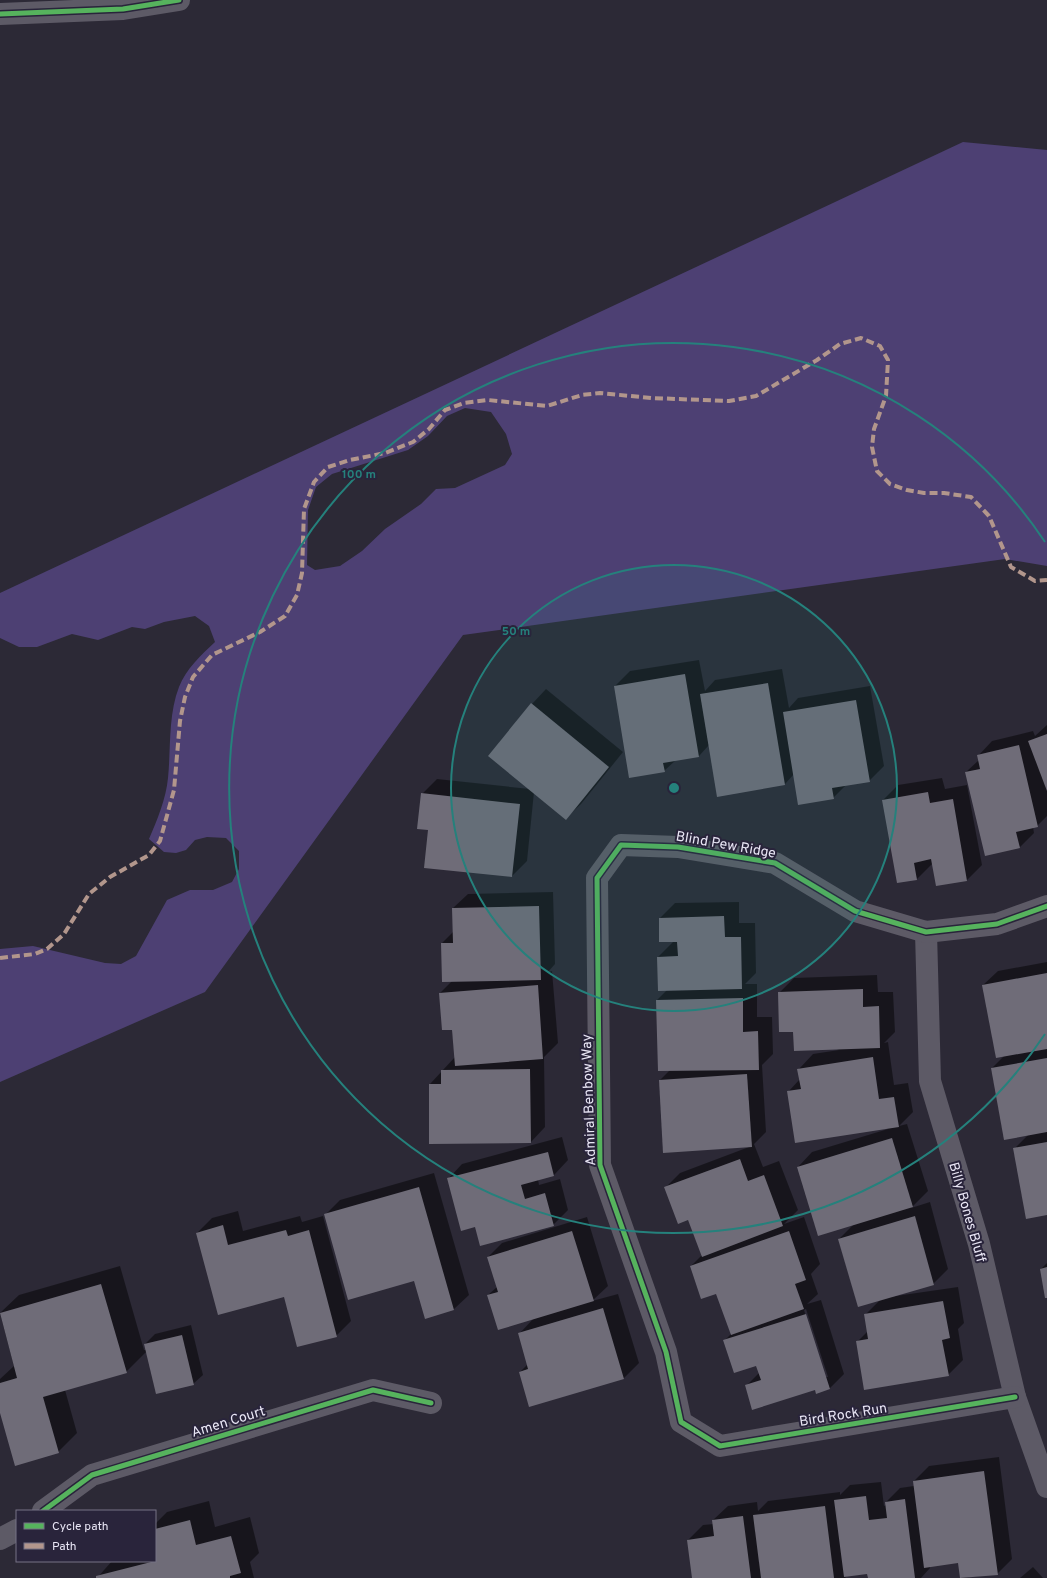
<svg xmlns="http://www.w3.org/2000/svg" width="1047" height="1578" font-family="Overpass,sans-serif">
<rect width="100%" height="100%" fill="#2c2936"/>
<path fill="#4d4073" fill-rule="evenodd" d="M963,142L1047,150V566L1005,559L463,635L205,992L0,1082V949L33,946L105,963L121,964L136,956L167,900L190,890H213L232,882L239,869V851L226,838L207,837L195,840L186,850L176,853L164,852L149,839C157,820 166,799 168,778C171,749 168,715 179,687C186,669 201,655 215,642L209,626L195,616L164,622L145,629L132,627L98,640L72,634L37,647H19L0,638V593ZM465,408L491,412L506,434L512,454L505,465L455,488L436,489L421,504L385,529L362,551L340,566L315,570L307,565L308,510L316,487L332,474L408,450L428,436L447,416Z"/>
<g fill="#0007" fill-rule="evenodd">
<path d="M699,660L705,691L715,680L782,669L789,708L798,698L870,686L884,766L869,781L846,785L833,798L794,774L785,784L709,745L699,756L676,760L664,771L615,686L630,671Z"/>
<path d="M546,689L623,752L581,804L566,818L534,792L527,861L512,876L430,829L422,794L437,779L530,789L532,704Z"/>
<path d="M1047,725V816L1037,826L1033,827L1034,833L1020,847L966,772L979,760L978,756L992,741L1033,731L1035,736Z"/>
<path d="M942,778L945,789L967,785L982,865L967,880L937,885L933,863L917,879L883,800L898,785Z"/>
<path d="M553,892L555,964L548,972L552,971L558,1043L544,1057L545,1127L531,1142L430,1143V1084L455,1057L452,1029L440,993L452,981L442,943L453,932V908L468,894Z"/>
<path d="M739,902V923H755L756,973L745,984H757V1017H772L773,1054L762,1065L766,1132L754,1144L763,1167L779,1161L798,1210L784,1224L804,1217L820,1264L811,1274L818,1294L807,1304L821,1300L844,1374L830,1388L746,1386L760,1372L757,1365L725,1340L731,1334L717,1293L691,1266L702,1255L688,1219L665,1188L680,1173L749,1147L660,1080L670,1070L657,1000L668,989L658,957L674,941H660V918L675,903ZM806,1309L828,1377H825L804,1310Z"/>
<path d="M1047,962V1214L1014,1149L1029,1134L992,1068L1004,1056L983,985L998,971Z"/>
<path d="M877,975L878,992H893L895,1032L884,1043L888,1042L894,1085L908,1083L913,1112L899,1126L907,1124L928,1191L911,1208L930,1202L948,1269L933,1284L889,1297L958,1287L964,1323L958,1329L963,1360L948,1375L857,1342L868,1331L865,1315L880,1300L839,1239L854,1224L798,1167L812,1152L888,1129L788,1092L800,1079L799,1069L813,1054L839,1050L794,1031L779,993L794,978Z"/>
<path d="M562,1137L568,1160L554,1175L538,1179L539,1185L560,1179L568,1210L553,1225L476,1226L448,1179L462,1164Z"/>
<path d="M434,1173L469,1295L454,1309L425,1317L415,1280L325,1215L340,1200Z"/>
<path d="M238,1211L243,1231L300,1216L302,1222L323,1216L351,1321L336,1336L284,1296L197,1233L212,1218Z"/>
<path d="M587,1217L608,1286L592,1301L618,1294L639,1363L624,1378L530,1406L520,1372L528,1364L519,1334L534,1318L488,1295L497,1287L488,1257L502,1243Z"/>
<path d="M1047,1263V1297L1041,1269Z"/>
<path d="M120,1266L144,1350H146L145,1344L155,1334L191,1325L203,1375L193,1384L146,1352L126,1372L65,1390L77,1433L58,1452L0,1409V1379L14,1366L0,1313L19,1295Z"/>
<path d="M999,1457L1012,1559L997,1574L961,1578L959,1562L930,1566V1568L921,1578H869L868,1573L847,1576L845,1578H693L688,1540L703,1525L714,1524L713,1520L728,1506L757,1502L758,1511L768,1501L840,1492V1495L850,1485L881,1482L884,1506L886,1505V1502L900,1488L914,1486V1481L929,1466Z"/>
<path d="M209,1501L215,1527L250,1517L259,1553L250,1562L254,1578H97L112,1561H155V1524L167,1512Z"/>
<path d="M1033,1567L1043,1578H1020Z"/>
</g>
<g fill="#6f6c78">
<path d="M685,674L699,757L663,763L665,772L629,778L614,686Z"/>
<path d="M768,683L785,785L717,797L700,694Z"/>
<path d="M856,700L870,782L832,788L834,799L798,805L783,712Z"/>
<path d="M531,703L609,767L566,820L488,756Z"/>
<path d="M1047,734V791L1028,741Z"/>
<path d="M1019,745L1038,827L1016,832L1020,848L985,856L965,772L980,769L977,755Z"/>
<path d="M928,792L930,803L953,799L967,881L936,886L931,859L914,863L917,880L897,883L882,800Z"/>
<path d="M421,793L520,804L512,877L424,868L428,830L417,829Z"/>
<path d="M539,906L541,980L442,982L441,943H453L452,908Z"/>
<path d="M724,916L725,937H741L742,989L658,991L657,957L678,956L677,942H659V918Z"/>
<path d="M1047,973V1049L996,1058L982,985Z"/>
<path d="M538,985L543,1059L455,1066L452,1030H442L439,993Z"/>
<path d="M863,989V1007L879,1006L880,1048L794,1051L793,1032H779L778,992Z"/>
<path d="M743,998V1032L758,1031L759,1070L658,1071L656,1000Z"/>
<path d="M873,1057L879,1099L894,1097L899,1127L795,1143L787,1091L801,1089L797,1069Z"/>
<path d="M1047,1058V1132L1004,1140L991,1068Z"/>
<path d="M530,1069L531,1143L429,1144V1084H441V1070Z"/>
<path d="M747,1074L752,1147L663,1153L659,1080Z"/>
<path d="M892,1138L913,1207L818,1236L797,1167Z"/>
<path d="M1047,1142V1215L1026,1219L1013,1148Z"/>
<path d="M548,1152L554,1176L521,1185L525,1199L545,1193L554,1226L480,1246L475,1227L461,1231L447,1178Z"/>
<path d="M740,1159L748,1181L764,1175L783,1226L702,1257L688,1220L678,1224L664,1187Z"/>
<path d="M419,1187L454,1310L425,1319L414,1281L348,1300L324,1214Z"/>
<path d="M915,1216L934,1285L858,1307L838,1239Z"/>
<path d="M223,1225L228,1245L286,1230L288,1236L309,1230L337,1337L297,1347L284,1297L218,1315L196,1233Z"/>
<path d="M572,1231L594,1301L498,1330L487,1295L498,1292L487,1257Z"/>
<path d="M789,1231L806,1280L795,1284L804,1309L731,1335L716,1294L701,1299L690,1266Z"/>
<path d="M1047,1267V1298H1045L1040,1269Z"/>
<path d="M101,1284L127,1373L43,1397L59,1453L15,1466L0,1413V1383L17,1378L0,1313Z"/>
<path d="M943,1301L950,1338L942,1340L949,1376L864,1390L856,1341L868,1339L864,1314Z"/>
<path d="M603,1308L624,1379L529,1407L519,1372L528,1369L518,1333Z"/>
<path d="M806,1314L830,1389L816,1394L815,1390L752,1410L745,1385L761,1380L756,1366L734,1373L723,1340Z"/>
<path d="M182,1335L194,1385L156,1394L144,1344Z"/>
<path d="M984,1471L998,1575L960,1578L958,1563L924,1568L913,1481Z"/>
<path d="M866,1496L869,1520L887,1518L885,1502L905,1499L915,1578H868L867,1574L844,1577L834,1500Z"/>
<path d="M825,1506L834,1578H761L753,1515Z"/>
<path d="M743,1516L751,1578H692L687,1540L714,1536L712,1520Z"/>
<path d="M190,1520L196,1545L231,1536L241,1573L230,1576V1578H96V1576L155,1561V1529Z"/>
</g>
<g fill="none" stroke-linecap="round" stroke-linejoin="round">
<g stroke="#5d5a66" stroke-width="22">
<path d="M0,14L123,9L179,0"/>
<path d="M926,932L930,1081L979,1244L1015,1397L1047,1487"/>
<path d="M1015,1397L720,1446L681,1422L666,1352L600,1165L597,878L621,845L678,847L775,863L855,911L926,932L997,924L1047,906"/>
<path d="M43,1511L92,1475L373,1390L431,1403"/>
<path d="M0,1539L17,1530"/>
</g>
<path stroke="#b2968c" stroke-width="4" stroke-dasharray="8 4" stroke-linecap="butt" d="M0,958L35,954L47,949L64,934L89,894L110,877L149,855L160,841L174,790L180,721L185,697L193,677L212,655L260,632L285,616L297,595L302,573L304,509L314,482L328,467L350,460L385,453L413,442L429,429L445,410L464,403L488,400L547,406L582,395L600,393L651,398L729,401L756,396L817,360L840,344L861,338L880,346L888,360L886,396L874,429L872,447L877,471L890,484L907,490L924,493H944L971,497L989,516L1011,567L1035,581L1047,580"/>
<defs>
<g id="cycleway">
<path d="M0,14L123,9L179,0"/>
<path d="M1015,1397L720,1446L681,1422L666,1352L600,1165L597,878L621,845L678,847L775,863L855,911L926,932L997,924L1047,906"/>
<path d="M43,1511L92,1475L373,1390L431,1403"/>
</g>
</defs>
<use href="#cycleway" stroke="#29243b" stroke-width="8"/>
<use href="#cycleway" stroke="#56b35d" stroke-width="5"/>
</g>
<circle cx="674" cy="788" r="223" fill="#25817c" fill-opacity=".12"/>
<g fill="none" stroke="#25817c" stroke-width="2">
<circle cx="674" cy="788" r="223"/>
<path d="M1045 1034A445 445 0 1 1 1045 542"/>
</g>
<g text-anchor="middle" stroke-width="4" stroke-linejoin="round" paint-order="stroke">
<g font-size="14" fill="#e9e6f5" stroke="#29243b">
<text transform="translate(726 844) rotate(10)" y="5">Blind Pew Ridge</text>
<text transform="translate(588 1100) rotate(-92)" y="5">Admiral Benbow Way</text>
<text transform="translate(968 1212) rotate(74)" y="5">Billy Bones Bluff</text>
<text transform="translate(843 1414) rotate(-9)" y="5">Bird Rock Run</text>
<text transform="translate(228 1421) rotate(-17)" y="5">Amen Court</text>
</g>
</g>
<circle cx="674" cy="788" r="6" fill="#25817c" stroke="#29243b" stroke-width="2"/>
<g font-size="12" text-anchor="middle" font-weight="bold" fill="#25817c" stroke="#29243b" stroke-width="4" stroke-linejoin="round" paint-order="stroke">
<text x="359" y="478">100 m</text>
<text x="516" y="635">50 m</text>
</g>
<rect x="16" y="1510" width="140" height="52" fill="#29243b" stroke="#767285"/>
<rect x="24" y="1523" width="20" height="6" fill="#56b35d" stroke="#767285"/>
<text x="52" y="1530" font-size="12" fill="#e9e6f5">Cycle path</text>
<rect x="24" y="1543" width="20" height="6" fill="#b2968c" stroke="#767285"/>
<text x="52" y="1550" font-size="12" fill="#e9e6f5">Path</text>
</svg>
